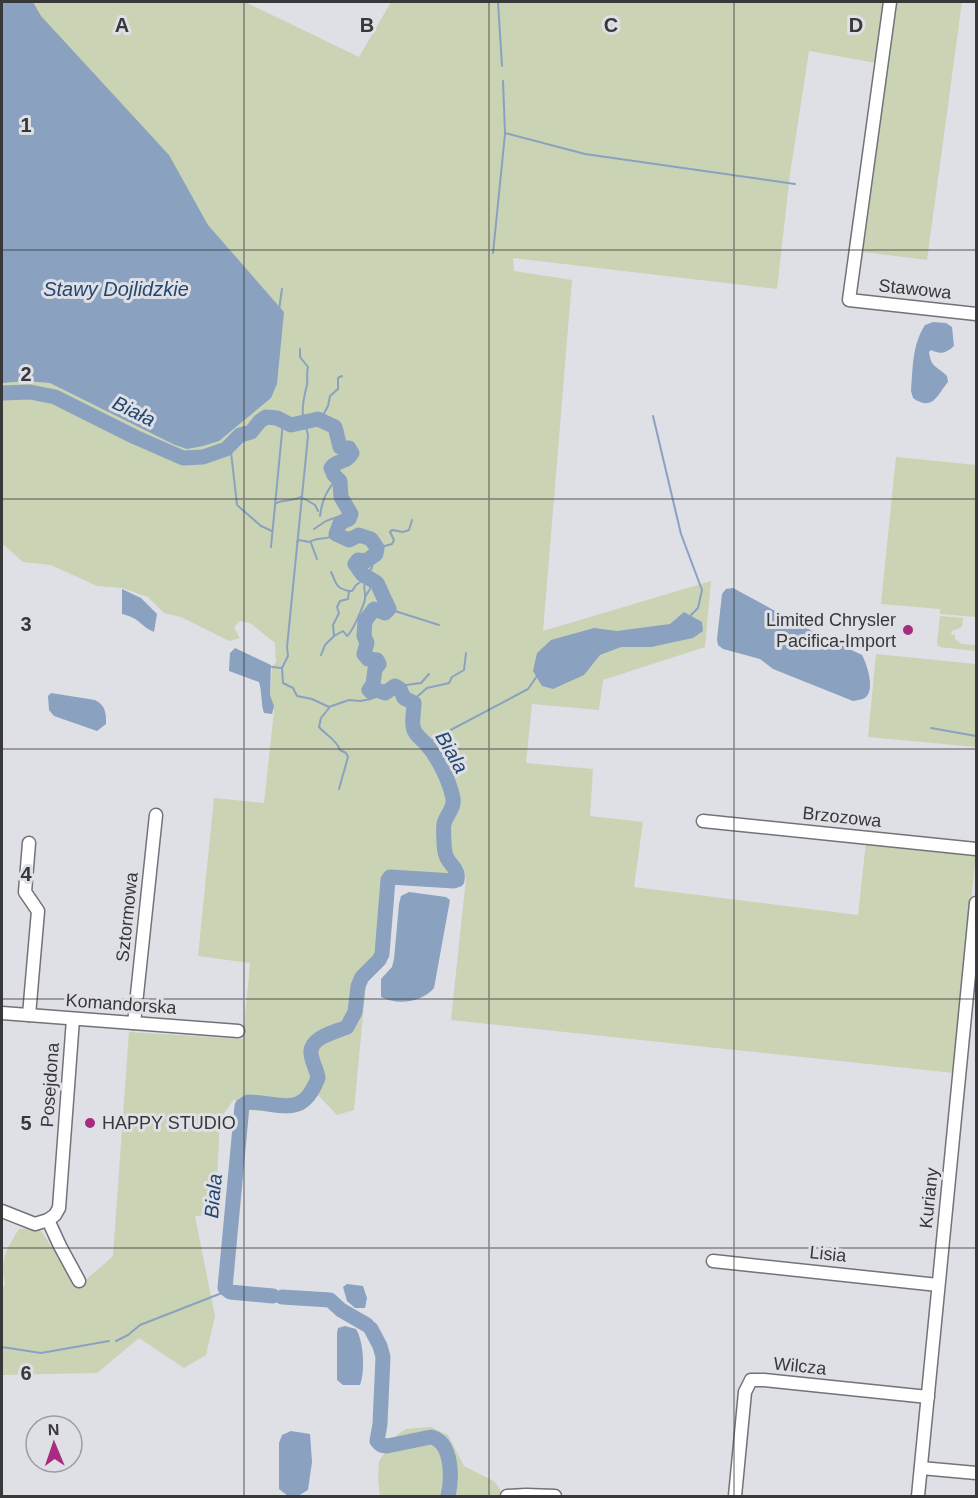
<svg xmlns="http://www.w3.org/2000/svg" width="978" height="1498" font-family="Arial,sans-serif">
<rect width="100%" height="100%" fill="#dfdfe6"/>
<g fill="#cad3b4">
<path d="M2,2H245L359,57L391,2H962L927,260L848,250L876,63L809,51L790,174L777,289L513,258L514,271L572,280L543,631L711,581L705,647L603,680L599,710L532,704L526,763L593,769L590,816L643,822L634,887L858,915L866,842L976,853L954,1073L451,1020L466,878L464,868L453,855L452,864L457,870V880L390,877L392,881L385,958L366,984L354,1110L337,1115L316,1093L304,1110L292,1113L247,1110L234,1099L220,1119L215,1215L195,1216L215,1316L206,1355L184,1368L139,1338L97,1373L2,1375V1287L5,1286C0,1259 5,1252 19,1229L39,1228L78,1287L113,1256L129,1032L243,1039L250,963L198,956L214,798L264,803L274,711L270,695L272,667L276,662L275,643L250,623L240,621L234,627L240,638L229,641L181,617L164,613L148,597L122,588L97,586L51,565L23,562L4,545L2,546Z"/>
<path d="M896,457L976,465V617L940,614V609L881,604Z"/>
<path d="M940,616L963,618L962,627L952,631L951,634L955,635V639L961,644L976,645V651L939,647L937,644Z"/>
<path d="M876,654L976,664V747L868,737Z"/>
<path d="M431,1427L448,1435L464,1466L495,1482L504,1496H380L378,1479L379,1461L398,1434L406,1429Z"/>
</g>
<g fill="#8aa2c0">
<path d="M2,2H33L41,16L169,155L208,225L284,312L277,384L271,398L219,441L203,446L187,449L175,445L50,383L26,381L2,383Z"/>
<path d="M933,322L946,323L952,327L954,346C946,353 941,355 931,350L929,352C931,368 937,366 947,376L948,382C937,395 933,412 913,398L911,391C913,368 912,345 925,325Z"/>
<path d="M273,413C278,419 287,417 291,425L265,421C252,430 257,442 236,434L238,428L243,431L246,430L262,414Z"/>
<path d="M733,588L812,631L862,655C867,664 875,689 866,697C863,700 857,700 853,701L773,669L760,659L723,649L718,645L717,639L722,594L726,589Z"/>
<path d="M122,589L141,598L157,614L154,632C140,626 140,618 122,614Z"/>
<path d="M684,612L702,622L703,631L693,638L651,647H621L600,655L584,675L553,689L542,686L533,671L537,653L551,640L594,628L617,631L670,624Z"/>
<path d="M235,648L271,665L270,695L274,706L272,714L264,713C261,706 262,691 259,682L229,671L230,653Z"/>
<path d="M51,693L95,700C106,706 106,713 106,724L97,731L54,716L49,710L48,696Z"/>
<path d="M409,892L446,897L450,900L434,988C422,1002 398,1006 381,997V979L392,967L394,959L399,904L401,896Z"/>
<path d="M347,1284L363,1286L367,1298L365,1308H355L347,1301L343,1287Z"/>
<path d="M345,1326L356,1329C364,1342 365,1372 360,1385H343L337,1380V1333L338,1328Z"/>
<path d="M291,1431L310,1434L312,1462L308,1490L298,1496H288L279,1489V1443L282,1435Z"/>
</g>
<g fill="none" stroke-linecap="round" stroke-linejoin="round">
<g stroke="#8aa2c0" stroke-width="2">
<path d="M498,2L502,66"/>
<path d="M503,81L505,133L585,154L795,184"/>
<path d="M493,253L505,134"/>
<path d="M279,310L282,289"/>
<path d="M300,349V357L308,367C306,374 308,379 307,385C304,396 301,412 304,423C305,428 308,430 308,436L287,647L288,656L282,668L283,683L293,688L297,696L312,699L329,707L349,700L360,701L371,699L372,692"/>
<path d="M653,416L681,534L702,590L698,608L691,615"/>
<path d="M321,419L328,406L330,396L338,389V378L342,376"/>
<path d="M228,448L231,452L237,505L261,526L272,531"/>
<path d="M303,498L315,505L318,511"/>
<path d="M275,504C282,498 292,503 302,496"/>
<path d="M320,516C322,500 327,489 338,478"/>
<path d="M314,529L326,521L340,516L348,510"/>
<path d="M297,542L299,540L309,542C318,536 330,541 336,533"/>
<path d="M311,543L317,559"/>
<path d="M271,547L283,422"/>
<path d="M377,548L392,544L394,540L390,532L392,530L403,532L409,530L412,520"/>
<path d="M331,572C337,584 335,588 349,591"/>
<path d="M365,597L370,589L371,580"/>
<path d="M387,604L393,605V610L395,611L439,625"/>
<path d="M334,636L343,631L347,636C352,633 364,605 365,599C366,591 362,587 366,580"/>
<path d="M321,655L325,645L334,636L333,625L339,613L337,607L340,601L348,599L349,591H352L356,585L368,577L367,573L372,568L373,556"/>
<path d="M272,667L282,668"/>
<path d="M400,689L406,685L421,683L429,674"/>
<path d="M412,701L427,688L449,683L452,677L464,670L466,653"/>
<path d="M329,708L321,718L319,727C326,735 337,740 340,750L346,753L348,757L339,789"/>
<path d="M931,728L976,736"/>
<path d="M426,743L528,689L537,676"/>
<path d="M116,1341L128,1335L140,1325L227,1291"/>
<path d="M2,1347L41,1353L109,1341"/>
</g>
<g stroke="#8aa2c0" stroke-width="15">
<path d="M2,393L30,392L55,397L135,437L183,458L203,457L226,449L240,435L251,432L260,421L266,417L277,418L291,425L318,419L335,427L340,447L349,448L352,453C347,463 336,460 331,468L334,475L340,481L341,497L351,514L349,519L340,523L336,534L349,540L359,535L371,539L377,548L376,554L366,561L358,560L355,564L362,574L377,583L389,609L385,613L374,609L365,621L364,636L367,643L364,654L368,659L377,660L379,664L375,669L373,684L369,690L371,692L377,690L385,693L395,686L400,689L404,698L414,703C414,711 412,718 413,726C414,735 421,738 426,744C438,757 449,780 453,798C455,808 446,815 444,824C443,826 444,848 445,852C446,864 460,867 457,880L454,881L390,877L388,880L382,954L379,960L362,977L358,986L355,1012L347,1027C336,1032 309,1037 311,1054C312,1062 317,1070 318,1078C302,1119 283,1103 248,1102L242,1106L225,1288L230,1292L273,1296"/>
<path d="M282,1297L330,1300L341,1310L367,1325"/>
<path d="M371,1329L380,1346L383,1357L380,1424L377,1441L381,1445L387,1446L431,1437C453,1442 452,1479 448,1496"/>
</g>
<defs>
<g id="minor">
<path d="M890,2L849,300L976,314"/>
<path d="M703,821L976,849"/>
<path d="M2,1013L238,1031"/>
<path d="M29,1015L38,911L25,892L29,843"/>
<path d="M134,1023L156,815"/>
<path d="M2,1211L35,1224L48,1220L60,1246L79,1281"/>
<path d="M48,1220L55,1215L59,1208L73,1019"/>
<path d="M713,1261L938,1285"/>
<path d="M921,1468L976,1473"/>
<path d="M507,1496L526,1495L555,1496"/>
<path d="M735,1496L745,1392L751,1380H764L928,1397"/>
<path d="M918,1496L976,903"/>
</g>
</defs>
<use href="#minor" stroke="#727279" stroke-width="15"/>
<use href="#minor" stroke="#fff" stroke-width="12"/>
</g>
<path fill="none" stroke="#38383b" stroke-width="1.5" stroke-opacity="0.55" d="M244,2V1496M489,2V1496M734,2V1496M2,250H976M2,499H976M2,749H976M2,999H976M2,1248H976"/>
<g fill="#a72b7e" stroke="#dfdfe6" stroke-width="2">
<circle cx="908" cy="630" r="6"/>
<circle cx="90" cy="1123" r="6"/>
</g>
<g text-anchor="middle" stroke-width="6" stroke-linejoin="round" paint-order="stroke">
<g font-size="18" fill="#38383b" stroke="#dfdfe6">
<text transform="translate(915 289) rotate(6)" y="6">Stawowa</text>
<text transform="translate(842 817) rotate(6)" y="6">Brzozowa</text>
<text transform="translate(127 917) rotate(-84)" y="6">Sztormowa</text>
<text transform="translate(121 1004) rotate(4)" y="6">Komandorska</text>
<text transform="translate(50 1085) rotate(-86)" y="6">Posejdona</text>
<text transform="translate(929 1198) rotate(-84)" y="6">Kuriany</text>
<text transform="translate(828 1254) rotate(6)" y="6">Lisia</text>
<text transform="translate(800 1366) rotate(6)" y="6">Wilcza</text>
</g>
<g font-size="18" fill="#38383b" stroke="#dfdfe6" text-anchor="end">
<text x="896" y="626">Limited Chrysler<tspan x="896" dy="21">Pacifica-Import</tspan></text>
<text x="102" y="1129" text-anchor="start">HAPPY STUDIO</text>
</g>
<g font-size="20" font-style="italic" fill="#244770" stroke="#dfdfe6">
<text x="116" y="296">Stawy Dojlidzkie</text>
<text transform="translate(134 411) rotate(26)" y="7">Biała</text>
<text transform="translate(452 752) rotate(60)" y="7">Biala</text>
<text transform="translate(213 1196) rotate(-85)" y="7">Biala</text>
</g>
</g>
<g font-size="20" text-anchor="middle" font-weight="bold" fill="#38383b" stroke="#dfdfe6" stroke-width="6" stroke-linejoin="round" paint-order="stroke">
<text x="122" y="32">A</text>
<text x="367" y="32">B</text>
<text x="611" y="32">C</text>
<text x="856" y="32">D</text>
<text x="26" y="132">1</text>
<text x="26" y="381">2</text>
<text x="26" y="631">3</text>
<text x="26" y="881">4</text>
<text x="26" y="1130">5</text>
<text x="26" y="1380">6</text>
</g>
<rect width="978" height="1498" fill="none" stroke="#38383b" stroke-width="6"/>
<g transform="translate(54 1444) rotate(358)"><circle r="28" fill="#dfdfe6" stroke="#9c9ca2" stroke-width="1.5"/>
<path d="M0-4.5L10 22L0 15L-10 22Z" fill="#a72b7e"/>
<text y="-9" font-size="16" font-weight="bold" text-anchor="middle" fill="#38383b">N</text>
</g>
</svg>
